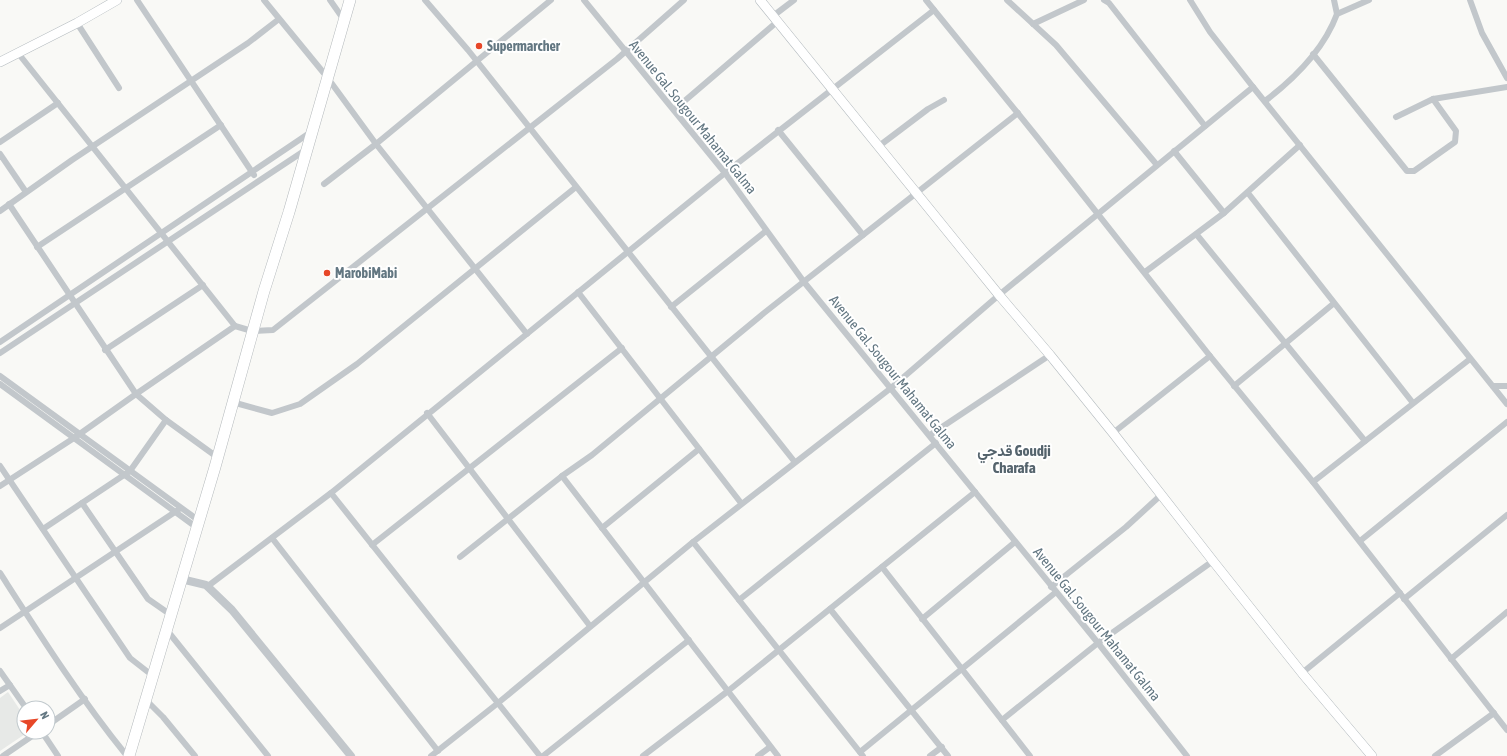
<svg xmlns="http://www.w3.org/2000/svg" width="1507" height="756" font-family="'Asap Condensed',Vazirmatn,sans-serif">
<rect width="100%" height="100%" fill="#f9f9f6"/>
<path fill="#e7e9e7" d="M8,692L24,716V732H28L0,751V698Z"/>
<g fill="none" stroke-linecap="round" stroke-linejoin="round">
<defs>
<g id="secondary">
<path d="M760,0L999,295L1050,355L1113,433L1213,561L1302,673L1372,756"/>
<path d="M0,62L77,23L117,0"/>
</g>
<path id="trunk" d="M129,756L215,467L264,291L289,212L350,0"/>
</defs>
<use href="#secondary" stroke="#b4bbbf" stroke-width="10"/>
<use href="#trunk" stroke="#b5babd" stroke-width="12"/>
<g stroke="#c2c7cb" stroke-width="6">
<path d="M137,0L254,175"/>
<path d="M264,0L327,77L376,144L551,0"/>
<path d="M330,0L344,20"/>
<path d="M425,0L468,50L794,461"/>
<path d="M584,0L725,173L804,282L1098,643L1187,756"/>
<path d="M926,0L1037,137L1210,356L1313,482L1507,730"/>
<path d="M1007,0L1056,45L1157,165"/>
<path d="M1104,0L1109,3L1205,126"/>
<path d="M1334,0L1337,14"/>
<path d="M1470,0L1482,33L1507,78"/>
<path d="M773,16L794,0"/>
<path d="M77,23L119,88"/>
<path d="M1033,24L1084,0"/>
<path d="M18,53L235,326L252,331L273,330L617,59L684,0"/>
<path d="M1313,54L1407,171H1414L1455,142L1456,131L1433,99"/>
<path d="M1253,87L1507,404"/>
<path d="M1265,101C1294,79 1324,49 1337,14L1369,0"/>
<path d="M674,110L778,21"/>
<path d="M1396,117L1433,99L1507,87"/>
<path d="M778,130L863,235"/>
<path d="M0,142L58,103"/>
<path d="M879,146L928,109L944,100"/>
<path d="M1174,151L1224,213"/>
<path d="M0,154L26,192"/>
<path d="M324,184L376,144L527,334"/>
<path d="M1248,193L1413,403"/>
<path d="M9,204L136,394L166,420L217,457"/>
<path d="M0,211L72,160L248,43L279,19"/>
<path d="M1197,235L1365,441"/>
<path d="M37,247L221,125"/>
<path d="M1145,272L1224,213L1300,145"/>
<path d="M578,292L741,503"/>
<path d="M671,307L766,231"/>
<path d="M0,342L311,132"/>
<path d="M105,350L203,285"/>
<path d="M0,353L307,149"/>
<path d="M0,376L198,520"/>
<path d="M0,384L196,527"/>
<path d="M1234,386L1333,304"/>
<path d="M1493,386H1507"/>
<path d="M232,402L272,413L300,404L357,364L576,187"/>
<path d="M427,413L590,626"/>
<path d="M1113,433L1210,356"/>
<path d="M930,435L1050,355"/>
<path d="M0,466L130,658L153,676"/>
<path d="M562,476L778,756"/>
<path d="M1313,482L1470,359"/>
<path d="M0,486L74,438L136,394L235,326"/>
<path d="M331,493L540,756"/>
<path d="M82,503L148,599L171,615"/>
<path d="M602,528L699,449"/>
<path d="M43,529L130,471L166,420"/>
<path d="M272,538L438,751"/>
<path d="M1360,541L1507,422"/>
<path d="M693,542L739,600L936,443"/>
<path d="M372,545L622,348"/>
<path d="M460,557L562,476L592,455L764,313L1018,113"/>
<path d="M882,567L1030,756"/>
<path d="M0,573C40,635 80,698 127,756"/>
<path d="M208,586L331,493L725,173L934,10"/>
<path d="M1051,587L1126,527L1161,495"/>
<path d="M1404,599L1507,515"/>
<path d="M739,600L863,756"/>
<path d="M830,609L948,756"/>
<path d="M922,619L1015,542"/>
<path d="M0,628L178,510"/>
<path d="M166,629L268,756"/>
<path d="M1451,659L1507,612"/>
<path d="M0,671L26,708"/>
<path d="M1302,673L1400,593"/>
<path d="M0,691L10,685"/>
<path d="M145,699L163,717L195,756"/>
<path d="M1002,720L1098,643L1213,561"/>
<path d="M48,725L85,699"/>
<path d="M42,732L58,756"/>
<path d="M860,752L1056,592"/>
<path d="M3,756L38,732"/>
<path d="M431,756L498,703L693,542L891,388L999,295L1253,87L1210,32L1190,0"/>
<path d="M543,756L689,640"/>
<path d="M643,756L728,691L975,492"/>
<path d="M758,756L770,747"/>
<path d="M930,756L942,747"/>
<path d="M1435,756L1494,713"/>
</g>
<path stroke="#c2c7cb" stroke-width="8" d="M181,579L206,585L232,610L351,756"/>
<use href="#secondary" stroke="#fff" stroke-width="9"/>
<use href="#trunk" stroke="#fff" stroke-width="11"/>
</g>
<g fill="#e74728" stroke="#fff" stroke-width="1.5">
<circle cx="479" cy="46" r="4"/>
<circle cx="327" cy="273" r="4"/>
</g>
<g text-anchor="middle" stroke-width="4" stroke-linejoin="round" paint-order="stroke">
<g font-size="14" font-weight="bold" fill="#637782" stroke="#fff" text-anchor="start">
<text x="487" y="51">Supermarcher</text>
<text x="335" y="278">MarobiMabi</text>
</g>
<g font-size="14" fill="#637782" stroke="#fff">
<text transform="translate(693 117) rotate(51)" y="5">Avenue Gal. Sougour Mahamat Galma</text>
<text transform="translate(893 372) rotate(51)" y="5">Avenue Gal. Sougour Mahamat Galma</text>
<text transform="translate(1097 624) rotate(51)" y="5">Avenue Gal. Sougour Mahamat Galma</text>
</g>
<g font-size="15" font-weight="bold" fill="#55646d" stroke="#fff">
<text x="1014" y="456">قدجي Goudji<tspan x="1014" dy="17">Charafa</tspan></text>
</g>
</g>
<g transform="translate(36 720) rotate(62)"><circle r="19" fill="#ffffff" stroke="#c1c9cd"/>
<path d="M0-3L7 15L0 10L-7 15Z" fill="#e74728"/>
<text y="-6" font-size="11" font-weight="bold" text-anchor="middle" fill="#637782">N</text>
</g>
</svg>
